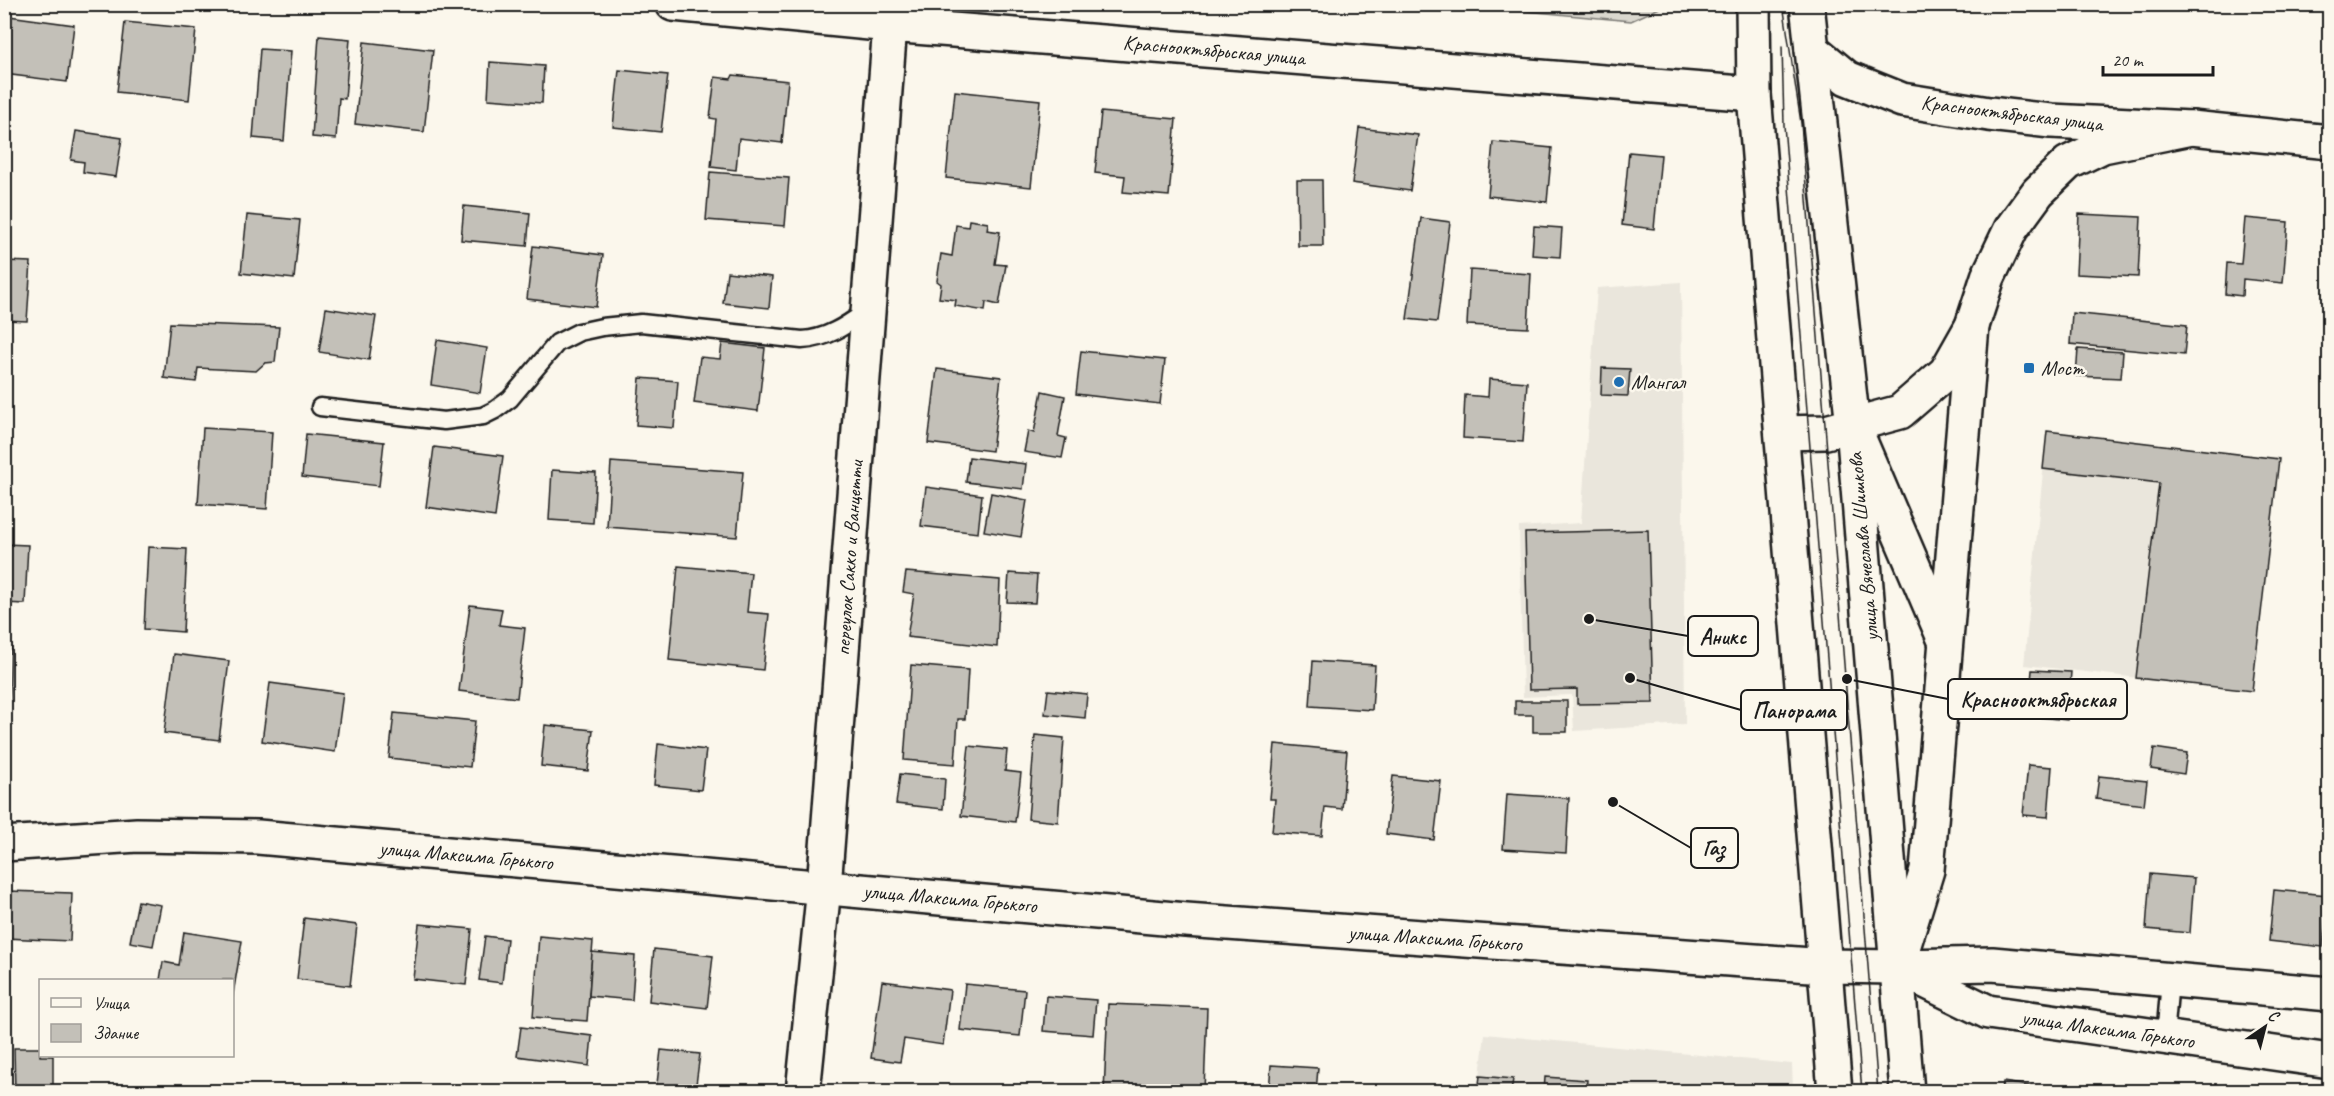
<svg xmlns="http://www.w3.org/2000/svg" width="2334" height="1096" font-family="Caveat,sans-serif">
<rect width="100%" height="100%" fill="#fbf7ec"/>
<filter id="ink" filterUnits="userSpaceOnUse"><feTurbulence type="fractalNoise" baseFrequency=".0167" numOctaves="2"/><feDisplacementMap in="SourceGraphic" scale="12" xChannelSelector="R" yChannelSelector="G"/><feConvolveMatrix kernelMatrix="1 2 1 2 8 2 1 2 1" color-interpolation-filters="sRGB"/></filter>
<g filter="url(#ink)">
<g fill="#eae6dc">
<path d="M1681,282L1685,724L1574,731L1572,695L1523,697L1519,527L1581,523L1597,288Z"/>
<path d="M2047,431L2279,459L2252,691L2024,665Z"/>
<path d="M1485,1034L1792,1064L1793,1091L1478,1092Z"/>
</g>
<path fill="#dad7ce" stroke="#7b7a75" stroke-width="1.5" d="M1462,5H1666L1631,21Z"/>
<g fill="#c3c0b8" stroke="#1c1c1c" stroke-width="1.5">
<path d="M9,16L74,25L67,82L4,74V47Z"/>
<path d="M125,22L196,29L189,100L117,92Z"/>
<path d="M319,36L350,39L345,99L339,98L336,139L312,137Z"/>
<path d="M364,42L433,50L424,132L355,124Z"/>
<path d="M260,49L291,51L284,141L253,138Z"/>
<path d="M490,62L544,66L542,103L488,99Z"/>
<path d="M619,70L668,75L661,132L613,127Z"/>
<path d="M733,75L788,81L782,143L739,138L736,170L711,167L716,119L710,118L715,77L731,79Z"/>
<path d="M955,91L1040,100L1031,187L946,178Z"/>
<path d="M1101,112L1176,119L1169,196L1123,192L1125,176L1095,173Z"/>
<path d="M1359,128L1418,135L1410,191L1352,183Z"/>
<path d="M76,131L122,138L116,177L83,172L84,162L71,160Z"/>
<path d="M1493,142L1552,148L1547,202L1488,196Z"/>
<path d="M1629,152L1661,155L1654,229L1622,225Z"/>
<path d="M710,172L789,178L785,226L706,220Z"/>
<path d="M1297,180H1322L1323,246H1298Z"/>
<path d="M464,206L530,213L527,246L461,240Z"/>
<path d="M2079,214L2141,217L2138,277L2076,274Z"/>
<path d="M247,215L300,220L294,279L241,273Z"/>
<path d="M1421,218L1450,222L1437,322L1407,319Z"/>
<path d="M2245,218L2288,222L2283,283L2243,279L2242,296L2225,294L2227,263L2241,264Z"/>
<path d="M969,220L988,223L987,230L1000,232L995,264L1006,265L999,305L986,302L985,311L955,306L956,300L939,298L941,284L937,281L941,254L952,256L956,225L968,227Z"/>
<path d="M1534,226L1562,228L1560,257L1532,255Z"/>
<path d="M533,246L603,255L596,307L527,299Z"/>
<path d="M4,261L31,262L27,321L4,320Z"/>
<path d="M1470,270L1531,274L1528,328L1467,325Z"/>
<path d="M727,272L772,277L769,308L723,303Z"/>
<path d="M326,308L376,316L369,360L319,352Z"/>
<path d="M2072,313L2187,325L2184,355L2070,344Z"/>
<path d="M170,323L279,327L275,362L265,363L256,371L198,368L196,382L164,378Z"/>
<path d="M437,340L487,348L480,393L431,385Z"/>
<path d="M722,343L765,348L758,411L694,403L700,357L720,359Z"/>
<path d="M2078,349L2123,352L2121,378L2076,376Z"/>
<path d="M1081,351L1165,360L1160,404L1076,394Z"/>
<path d="M1602,368L1630,369L1628,396L1601,395Z"/>
<path d="M937,369L1001,377L992,451L928,443Z"/>
<path d="M640,378L678,381L674,428L636,425Z"/>
<path d="M1489,379L1527,382L1523,442L1463,438L1465,395L1488,397Z"/>
<path d="M1042,391L1065,396L1058,436L1066,438L1062,458L1024,452L1028,431L1034,433Z"/>
<path d="M203,428L272,432L267,509L198,504Z"/>
<path d="M2047,431L2279,459L2252,691L2136,678L2159,483L2043,469Z"/>
<path d="M306,434L384,442L379,486L302,477Z"/>
<path d="M434,447L503,456L495,517L426,507Z"/>
<path d="M969,457L1026,464L1023,489L966,482Z"/>
<path d="M611,462L743,472L737,537L607,527Z"/>
<path d="M552,470L596,473L593,523L549,520Z"/>
<path d="M926,487L982,495L978,533L921,526Z"/>
<path d="M991,493L1027,500L1021,537L984,531Z"/>
<path d="M1648,530L1653,703L1577,704V689L1529,690L1525,533Z"/>
<path d="M4,544L28,545L25,604L4,603Z"/>
<path d="M148,547L187,549L183,632L144,629Z"/>
<path d="M678,566L751,573L747,612L769,614L763,670L669,660Z"/>
<path d="M906,572L1000,580L997,647L907,637L914,594L903,592Z"/>
<path d="M1009,573L1037,575L1035,603L1007,602Z"/>
<path d="M470,605L502,609L499,625L525,628L517,698L459,691Z"/>
<path d="M4,644H11L9,715H4Z"/>
<path d="M174,654L229,661L219,740L164,733Z"/>
<path d="M1313,661L1375,665L1372,710L1310,706Z"/>
<path d="M911,665L968,670L965,719H958L955,764L904,760Z"/>
<path d="M2032,670L2071,672L2067,720L2028,716Z"/>
<path d="M270,683L343,693L335,752L262,741Z"/>
<path d="M1048,690L1087,694L1085,718L1045,714Z"/>
<path d="M1515,701H1567V732H1533V715H1515Z"/>
<path d="M394,713L475,721L470,767L389,758Z"/>
<path d="M545,725L593,730L588,771L541,766Z"/>
<path d="M1035,735L1064,738L1058,822L1028,819Z"/>
<path d="M658,744L706,750L701,790L654,785Z"/>
<path d="M1275,744L1347,751L1342,809L1325,807L1322,836L1272,832L1275,799H1270Z"/>
<path d="M969,746L1007,750L1005,771L1021,773L1015,822L961,816Z"/>
<path d="M2154,748L2187,753L2184,774L2151,769Z"/>
<path d="M2028,765L2052,767L2048,817L2023,815Z"/>
<path d="M900,774L945,779L943,809L896,804Z"/>
<path d="M1393,776L1441,781L1434,840L1386,834Z"/>
<path d="M2099,776L2147,781L2144,805L2096,799Z"/>
<path d="M1507,794L1569,798L1566,853L1503,849Z"/>
<path d="M2150,874L2194,878L2190,933L2146,929Z"/>
<path d="M2274,890L2328,895L2323,947L2269,941Z"/>
<path d="M7,891L72,893L70,941L5,938Z"/>
<path d="M138,901L161,905L153,946L130,942Z"/>
<path d="M304,918L357,925L350,986L297,979Z"/>
<path d="M419,924L472,929L466,985L413,979Z"/>
<path d="M184,932L242,941L232,1000V980H160L163,962L179,965Z"/>
<path d="M485,936L507,939L502,983L479,980Z"/>
<path d="M539,936L593,941L587,1021L533,1017Z"/>
<path d="M654,949L713,956L707,1008L649,1001Z"/>
<path d="M592,952L635,956L632,1000L589,996Z"/>
<path d="M882,981L950,990L943,1045L904,1039L900,1062L871,1058Z"/>
<path d="M965,984L1025,990L1020,1036L960,1030Z"/>
<path d="M1046,996L1096,1000L1093,1035L1043,1031Z"/>
<path d="M1108,1004L1207,1008L1204,1092H1104Z"/>
<path d="M521,1027L592,1036L589,1066L517,1056Z"/>
<path d="M14,1048H40V1056H53V1092H15Z"/>
<path d="M661,1050L700,1054L695,1092H656Z"/>
<path d="M1271,1065L1318,1068L1316,1092H1269Z"/>
<path d="M1480,1076L1513,1079L1511,1092H1478Z"/>
<path d="M1545,1077L1587,1080L1586,1092H1544Z"/>
<path d="M2003,1082L2043,1088V1092H2002Z"/>
</g>
<g fill="none" stroke-linecap="round" stroke-linejoin="round">
<defs>
<g id="service">
<path d="M320,407L444,421L483,416L495,410L510,399L557,343L579,332L602,327L641,323L802,340C828,339 848,324 868,310"/>
<path d="M2165,1037L2170,981"/>
</g>
<g id="minor">
<path d="M673,4L890,25L1754,94"/>
<path d="M803,1092L824,887L890,25"/>
</g>
<g id="tertiary">
<path d="M1901,966L1992,964L2330,994"/>
<path d="M1897,967L1988,1012L2330,1061"/>
</g>
<g id="secondary">
<path d="M1812,49L1847,78L1902,100L1989,114L2051,121L2191,128L2330,142"/>
<path d="M1856,432L1944,638"/>
<path d="M1782,433L1826,432L1900,412L1946,372L1972,326L1988,277L2011,229L2038,192L2068,163L2103,146L2191,128"/>
<path d="M4,844L137,835L258,837L1186,920L1825,966L1897,967L1927,870L1972,326"/>
</g>
<g id="primary">
<path d="M1753,4L1754,94L1835,1092"/>
<path d="M1807,4L1853,426L1907,1092"/>
</g>
</defs>
<use href="#service" stroke="#1c1c1c" stroke-width="21"/>
<use href="#minor" stroke="#1c1c1c" stroke-width="38"/>
<use href="#tertiary" stroke="#1c1c1c" stroke-width="38"/>
<use href="#secondary" stroke="#1c1c1c" stroke-width="38"/>
<use href="#primary" stroke="#1c1c1c" stroke-width="38"/>
<use href="#service" stroke="#fbf7ec" stroke-width="16"/>
<use href="#minor" stroke="#fbf7ec" stroke-width="33"/>
<use href="#tertiary" stroke="#fbf7ec" stroke-width="33"/>
<use href="#secondary" stroke="#fbf7ec" stroke-width="33"/>
<use href="#primary" stroke="#fbf7ec" stroke-width="33"/>
<g stroke="#1c1c1c" stroke-width="1.5">
<path d="M1783,4L1801,123L1878,1092"/>
<path d="M1782,46L1784,125L1862,1092"/>
</g>
</g>
</g>
<g fill="#1f6fb2" stroke="#fbf7ec" stroke-width="2">
<rect x="2023" y="362" width="12" height="12" rx="3"/>
<circle cx="1619" cy="382" r="6"/>
</g>
<g text-anchor="middle" stroke-width="5" stroke-linejoin="round" paint-order="stroke">
<g font-size="21" fill="#1c1c1c" stroke="#fbf7ec">
<text transform="translate(1214 50) rotate(5)" y="7">Краснооктябрьская улица</text>
<text transform="translate(2012 113) rotate(7)" y="7">Краснооктябрьская улица</text>
<text transform="translate(1863 547) rotate(-95)" y="7">улица Вячеслава Шишкова</text>
<text transform="translate(849 558) rotate(-86)" y="7">переулок Сакко и Ванцетти</text>
<text transform="translate(466 855) rotate(5)" y="7">улица Максима Горького</text>
<text transform="translate(950 898) rotate(5)" y="7">улица Максима Горького</text>
<text transform="translate(1435 938) rotate(4)" y="7">улица Максима Горького</text>
<text transform="translate(2108 1029) rotate(8)" y="7">улица Максима Горького</text>
</g>
<g font-size="21" fill="#1c1c1c" stroke="#fbf7ec" text-anchor="start">
<text x="2041" y="375">Мост</text>
<text x="1631" y="389">Мангал</text>
</g>
</g>
<path fill="none" stroke="#1c1c1c" stroke-width="2" d="M1589 619L1688 636M1847 679L1948 699M1630 678L1741 710M1613 802L1691 848"/>
<g fill="#1c1c1c" stroke="#fbf7ec" stroke-width="2">
<circle cx="1589" cy="619" r="6"/>
<circle cx="1847" cy="679" r="6"/>
<circle cx="1630" cy="678" r="6"/>
<circle cx="1613" cy="802" r="6"/>
</g>
<g fill="#fbf7ec" stroke="#1c1c1c" stroke-width="2">
<rect x="1688" y="616" width="70" height="40" rx="6"/>
<rect x="1948" y="679" width="179" height="40" rx="6"/>
<rect x="1741" y="690" width="106" height="40" rx="6"/>
<rect x="1691" y="828" width="47" height="40" rx="6"/>
</g>
<g font-size="22" text-anchor="middle" font-weight="bold" fill="#1c1c1c">
<text x="1723" y="644">Аникс</text>
<text x="2038" y="707">Краснооктябрьская</text>
<text x="1794" y="718">Панорама</text>
<text x="1714" y="855">Газ</text>
</g>
<rect width="2334" height="1096" fill="none" stroke="#fbf7ec" stroke-width="24"/>
<rect x="12" y="12" width="2310" height="1072" fill="none" stroke="#1c1c1c" stroke-width="2" filter="url(#ink)"/>
<rect x="39" y="979" width="195" height="78" fill="#fbf7ec" stroke="#a29f99" stroke-width="1.5"/>
<rect x="51" y="998" width="30" height="9" fill="#fbf7ec" stroke="#a29f99" stroke-width="1.5"/>
<text x="93" y="1009" font-size="18" fill="#1c1c1c">Улица</text>
<rect x="51" y="1024" width="30" height="18" fill="#c3c0b8" stroke="#a29f99" stroke-width="1.5"/>
<text x="93" y="1039" font-size="18" fill="#1c1c1c">Здание</text>
<g transform="translate(2265 1027) rotate(35)" stroke="#fbf7ec" stroke-width="4.5" paint-order="stroke">
<path d="M0-4.5L10 22L0 15L-10 22Z" fill="#1c1c1c"/>
<text y="-9" font-size="16" font-weight="bold" text-anchor="middle" fill="#1c1c1c">С</text>
</g>
<path d="M2103 66v9h110v-9" fill="none" stroke="#1c1c1c" stroke-width="3"/>
<text x="2112" y="66" font-size="18" fill="#1c1c1c" stroke="#fbf7ec" stroke-width="4.5" paint-order="stroke">20 m</text>
</svg>
